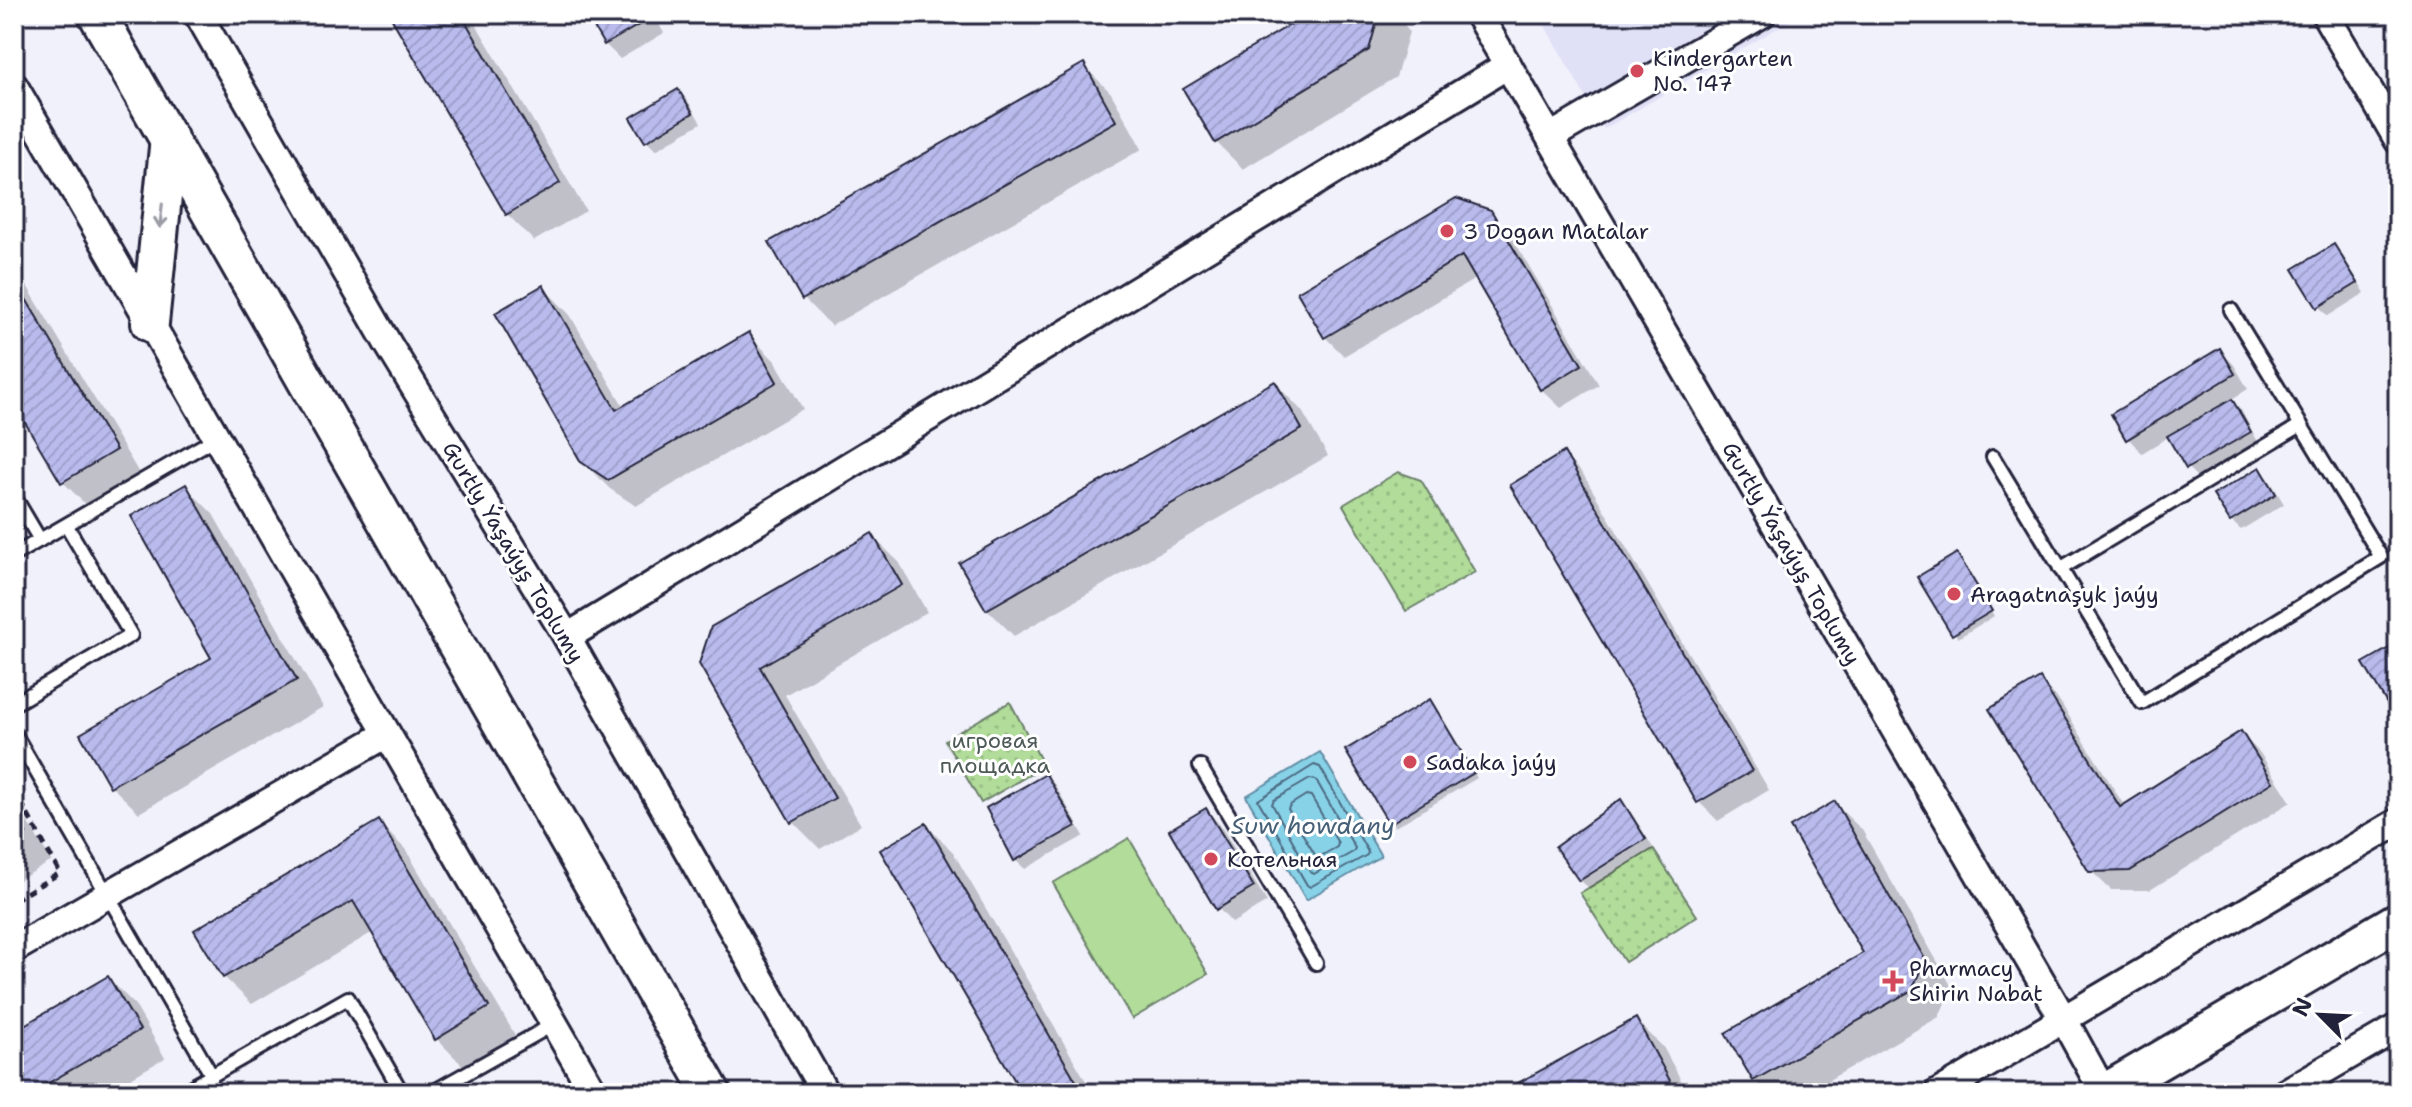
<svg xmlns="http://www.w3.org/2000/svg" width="2412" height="1107" font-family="'Shantell Sans',sans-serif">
<defs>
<pattern id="green-dots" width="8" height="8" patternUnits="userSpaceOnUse" patternTransform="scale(2)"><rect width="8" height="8" fill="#b1dc99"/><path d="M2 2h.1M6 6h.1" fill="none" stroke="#98bc85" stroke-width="1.8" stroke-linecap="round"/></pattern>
<pattern id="building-hatch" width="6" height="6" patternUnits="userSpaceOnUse" patternTransform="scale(2)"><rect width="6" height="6" fill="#b9bbed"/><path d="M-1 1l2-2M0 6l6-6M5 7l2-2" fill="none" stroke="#9fa0cc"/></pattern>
</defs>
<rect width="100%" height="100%" fill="#f1f1fb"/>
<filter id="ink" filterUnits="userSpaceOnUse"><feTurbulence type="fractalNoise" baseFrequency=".0125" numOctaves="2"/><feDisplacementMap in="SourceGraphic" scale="16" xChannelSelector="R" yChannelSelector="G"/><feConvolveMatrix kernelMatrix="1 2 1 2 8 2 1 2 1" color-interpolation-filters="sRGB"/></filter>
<g filter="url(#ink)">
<path fill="#e0e1f7" d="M1538,14H1802L1604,129Z"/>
<g fill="url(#green-dots)" stroke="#6a7f6a" stroke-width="2">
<path d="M1398,472L1421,480L1475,572L1406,611L1343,505Z"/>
<path d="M1010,702L1044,766L981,803L945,740Z"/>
<path d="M1653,849L1697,916L1625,962L1580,893Z"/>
</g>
<path fill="#b1dc99" stroke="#6a7f6a" stroke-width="2" d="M1129,838L1208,974L1132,1019L1053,883Z"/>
<path fill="#88d2e8" stroke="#5f8ca3" stroke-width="2" d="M1320,752L1381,856L1306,900L1246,796Z"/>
<g fill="#0003">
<path d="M391,14H470L586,211L534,241L507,214Z"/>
<path d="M588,14H653L664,33L620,59L605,44Z"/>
<path d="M1312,14H1398L1409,32L1396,77L1243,169L1216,142Z"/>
<path d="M1084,66L1111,93L1142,149L831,326L803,298Z"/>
<path d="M678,91L688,101L701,123L656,150L647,141L633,119Z"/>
<path d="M1490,212L1509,232L1599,385L1561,408L1541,389L1477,278L1344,356L1325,337Z"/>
<path d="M2333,247L2343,256L2365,293L2328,316L2319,307Z"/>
<path d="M14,264L142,478L90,509L63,482L14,400Z"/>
<path d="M543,287L570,315L624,407L748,334L776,362L803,409L636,506L610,489L582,461Z"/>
<path d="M2220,350L2234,365L2248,389L2230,400L2241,410L2258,442L2197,477L2188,468L2170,436L2142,453L2128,438Z"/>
<path d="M1275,383L1302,411L1328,456L1014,636L987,609Z"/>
<path d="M1564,455L1583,474L1769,790L1718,821L1699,802L1512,485Z"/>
<path d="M2259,469L2269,479L2284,504L2241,530L2231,521Z"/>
<path d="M186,487L213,514L323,707L139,813L111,786L214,659Z"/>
<path d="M871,535L899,562L927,612L785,695L861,825L820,849L793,822L701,664Z"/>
<path d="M1961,560L1994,616L1958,638L1920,578Z"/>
<path d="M2040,680L2059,700L2125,807L2241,734L2260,753L2291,802L2150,890H2111L2091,871Z"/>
<path d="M1434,705L1477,778L1395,827L1348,751Z"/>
<path d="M1046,776L1055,785L1084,836L1025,869L1015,860Z"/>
<path d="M14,801L52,861L14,883Z"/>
<path d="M1621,802L1630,811L1654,849L1590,889L1580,880Z"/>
<path d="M1834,803L1862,830L1952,987L1939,1017L1806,1093H1767L1755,1080L1865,954Z"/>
<path d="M1206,810L1220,825L1267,902L1232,923L1218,908Z"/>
<path d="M379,823L406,850L515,1035L463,1066L436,1038L373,932L252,1004L224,977Z"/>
<path d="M926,825L953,852L1093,1093H1024Z"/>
<path d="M108,978L135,1005L165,1058L105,1093H14V1033Z"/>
<path d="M1636,1020L1663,1047L1688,1093H1504Z"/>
</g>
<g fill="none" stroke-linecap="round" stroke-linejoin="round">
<g stroke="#4b6880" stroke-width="2">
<path d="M1314,765L1320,767L1368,852L1367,855L1310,887L1307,885L1258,800Z"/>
<path d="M1310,779L1316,780L1355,848L1353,852L1314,874L1310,872L1272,804L1274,800Z"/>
<path d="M1306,795L1311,796L1338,843L1337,847L1319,857L1315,855L1288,809L1290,805Z"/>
</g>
</g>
<g fill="url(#building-hatch)" stroke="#22223b" stroke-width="2">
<path d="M389,14H461L560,183L506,215Z"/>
<path d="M586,14H648L651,18L604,45Z"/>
<path d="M1308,14H1379L1369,50L1215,143L1183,89Z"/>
<path d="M1084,63L1116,121L802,300L769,242Z"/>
<path d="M678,89L693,113L645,142L630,118Z"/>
<path d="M1456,198L1491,210L1582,365L1540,390L1462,256L1324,338L1297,292Z"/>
<path d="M2334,244L2358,283L2317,308L2293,269Z"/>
<path d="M14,279L116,450L61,483L14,404Z"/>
<path d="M543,285L616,410L749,332L777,382L608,480L581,462L495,313Z"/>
<path d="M2220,348L2235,374L2126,440L2111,414Z"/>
<path d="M1275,381L1302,429L986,610L959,563Z"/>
<path d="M2232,399L2251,432L2186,469L2167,436Z"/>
<path d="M1564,452L1752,771L1697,803L1510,485Z"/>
<path d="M2260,467L2276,494L2230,522L2213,495Z"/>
<path d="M186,484L297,680L110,787L80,734L211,658L131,516Z"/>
<path d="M872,533L902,585L760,667L835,798L791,823L699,664L711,627Z"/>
<path d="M1957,553L1992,611L1952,635L1917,577Z"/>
<path d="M2398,643V710L2393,714L2363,663Z"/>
<path d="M2040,678L2120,807L2241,731L2273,782L2130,871L2089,872L1989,709Z"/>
<path d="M1430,699L1474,773L1389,824L1345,750Z"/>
<path d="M1046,774L1076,826L1014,861L986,808Z"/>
<path d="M1621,799L1646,839L1579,881L1555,847Z"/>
<path d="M1835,801L1925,959L1912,990L1753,1081L1725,1033L1863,953L1790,827Z"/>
<path d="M1206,808L1254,887L1216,910L1169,830Z"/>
<path d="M14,813L26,833L14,840Z"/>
<path d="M379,820L489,1007L435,1040L353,901L223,978L194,930Z"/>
<path d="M926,823L1083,1093H1022L880,850Z"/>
<path d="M108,976L140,1030L31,1093H14V1031Z"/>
<path d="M1636,1018L1674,1088L1664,1093H1500Z"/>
<path d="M482,1084L487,1093H466Z"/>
</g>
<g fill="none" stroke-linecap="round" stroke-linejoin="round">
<defs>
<g id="lane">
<path d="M1993,457L2142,703L2381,557L2231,310"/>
<path d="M14,496L40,540"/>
<path d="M14,555L216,438"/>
<path d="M2060,569L2301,425"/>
<path d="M14,704L131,635L67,526"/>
<path d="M14,733L212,1076"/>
<path d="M1200,766L1316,963"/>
<path d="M181,1093L348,998L402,1093"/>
<path d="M431,1093L554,1024"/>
</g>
<g id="street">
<path d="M198,14L388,344L567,637L825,1093"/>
<path d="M1478,14L2064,1020L2104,1093"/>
<path d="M2325,14L2398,140"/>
<path d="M14,86L594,1093"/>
<path d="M1550,137L1762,14"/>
<path d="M567,637L1508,65"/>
<path d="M14,949L387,734"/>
<path d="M1938,1093L2398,822"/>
<path d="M2285,1093L2398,1027"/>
</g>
<g id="secondary">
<path d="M97,14L712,1093"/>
<path d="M150,323L169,138"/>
<path d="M2104,1093L2398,921"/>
</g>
</defs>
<use href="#lane" stroke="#22223b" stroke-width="18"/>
<use href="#street" stroke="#22223b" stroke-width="32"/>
<use href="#secondary" stroke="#22223b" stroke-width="42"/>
<path stroke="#22223b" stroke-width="5" stroke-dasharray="8 6" stroke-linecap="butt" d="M14,790L60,873L14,900"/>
<use href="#lane" stroke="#fff" stroke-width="12"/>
<use href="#street" stroke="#fff" stroke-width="26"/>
<use href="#secondary" stroke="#fff" stroke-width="36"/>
</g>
<defs><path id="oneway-shaft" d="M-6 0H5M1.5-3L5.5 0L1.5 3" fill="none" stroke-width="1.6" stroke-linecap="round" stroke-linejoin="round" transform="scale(2)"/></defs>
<use stroke="#9c9ca7" href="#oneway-shaft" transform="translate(161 216) rotate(96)"/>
</g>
<g fill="#d1495b" stroke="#fff" stroke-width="3">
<circle cx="1637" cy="71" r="8"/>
<circle cx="1447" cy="231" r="8"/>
<circle cx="1954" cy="594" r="8"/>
<circle cx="1410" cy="762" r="8"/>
<circle cx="1211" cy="859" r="8"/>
<path d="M1889 969h8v8h8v8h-8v8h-8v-8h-8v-8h8z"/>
</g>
<g text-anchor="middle" stroke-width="6" stroke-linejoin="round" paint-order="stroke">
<g font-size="22" fill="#22223b" stroke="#fff" text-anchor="start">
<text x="1653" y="66">Kindergarten<tspan x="1653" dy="25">No. 147</tspan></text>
<text x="1463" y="239">3 Dogan Matalar</text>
<text x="1970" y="602">Aragatnaşyk jaýy</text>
<text x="1426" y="770">Sadaka jaýy</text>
<text x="1227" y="867">Котельная</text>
<text x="1909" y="976">Pharmacy<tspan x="1909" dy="25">Shirin Nabat</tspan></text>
</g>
<g font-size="22" fill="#22223b" stroke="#fff">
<text transform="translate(514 552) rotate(59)" y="8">Gurtly Ýaşaýyş Toplumy</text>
<text transform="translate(1792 553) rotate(60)" y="8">Gurtly Ýaşaýyş Toplumy</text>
</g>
<g font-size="22" fill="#4d5a57" stroke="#fff">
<text x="995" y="748">игровая<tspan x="995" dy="25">площадка</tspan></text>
</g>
<g font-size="24" font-style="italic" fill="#466078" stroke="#fff">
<text x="1313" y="834">Suw howdany</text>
</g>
</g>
<rect width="2412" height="1107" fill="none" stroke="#fff" stroke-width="48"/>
<rect x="24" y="24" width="2364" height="1059" fill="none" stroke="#22223b" stroke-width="3" filter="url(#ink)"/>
<g transform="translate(2320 1015) rotate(294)" stroke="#ffffff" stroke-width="6" paint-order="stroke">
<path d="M0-6L14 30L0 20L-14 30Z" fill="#22223b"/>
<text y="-12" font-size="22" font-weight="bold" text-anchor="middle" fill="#22223b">N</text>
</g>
</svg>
